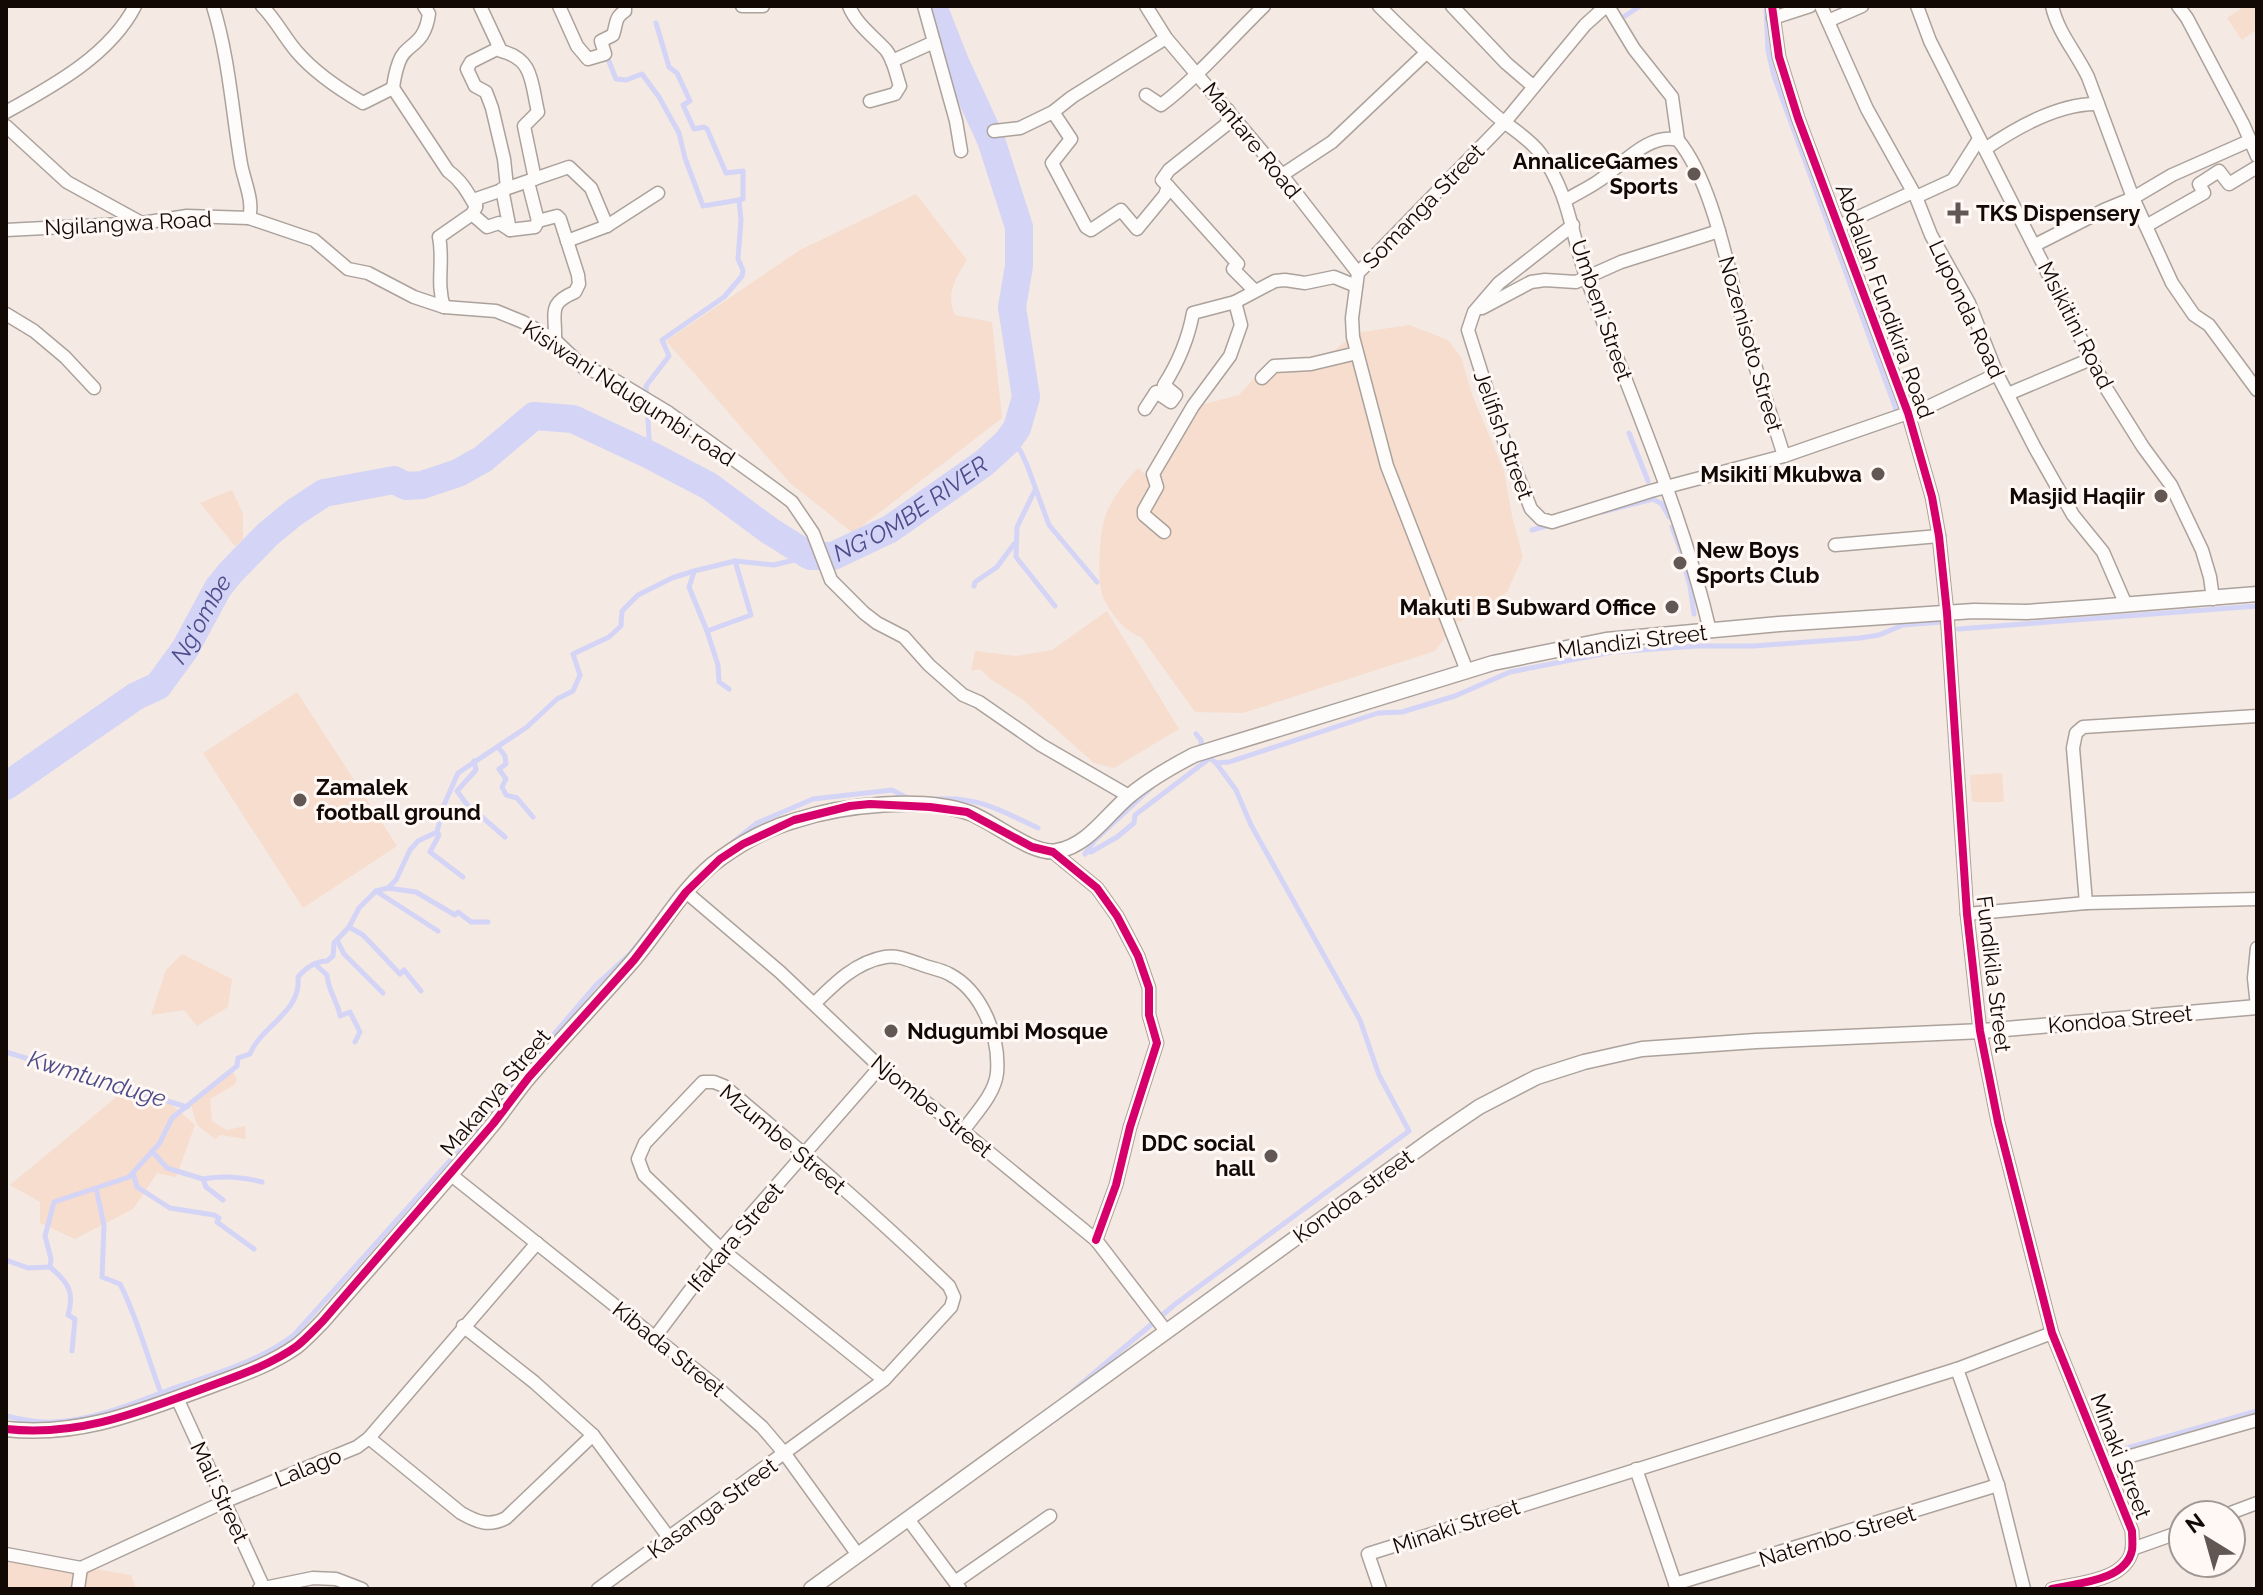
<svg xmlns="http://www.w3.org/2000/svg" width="2263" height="1595" font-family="Raleway,sans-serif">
<rect width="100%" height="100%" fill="#f4e9e3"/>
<g fill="#f7ddce">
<path d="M2245,6H2257V29L2242,40L2227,18Z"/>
<path d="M916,194L967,260C956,277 945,295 955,315L992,322L1002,418L853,533L790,483L666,341L800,250Z"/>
<path d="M1409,325L1448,340L1461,357L1473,397L1504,471L1512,516L1523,557L1507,592L1461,621L1441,624L1446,636L1435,651L1243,713L1195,712L1141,637C1125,633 1104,606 1101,590C1098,573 1099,530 1106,514C1113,497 1126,481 1138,468L1152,481L1193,407L1239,395L1260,372L1335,350L1355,333Z"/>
<path d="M232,490L243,514V540L235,546L200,503Z"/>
<path d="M1107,611L1179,729L1114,768L1094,763L1023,700L989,678L980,669L971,671L975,651L1016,656L1052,650Z"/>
<path d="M297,692L397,846L303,908L203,753Z"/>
<path d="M2002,773L2004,802H1972L1970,775Z"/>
<path d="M182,954L232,979L228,1007L197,1026L184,1010L151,1015L166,970Z"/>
<path d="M232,1070L237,1080L234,1085L210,1099L212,1121L227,1130L245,1126L246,1139L220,1135L215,1139L197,1125L191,1105Z"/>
<path d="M126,1089L172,1105L195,1125L176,1177L157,1173L133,1209L75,1239L40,1223V1202L10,1185Z"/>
<path d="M6,1554L131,1575L136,1589H6Z"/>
</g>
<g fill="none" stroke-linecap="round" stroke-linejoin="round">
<g stroke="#d4d4f6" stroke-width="5">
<path d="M1766,6L1768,51L1774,76L1898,415"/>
<path d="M1619,20L1640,6"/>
<path d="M606,54L616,79L626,80L642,74L659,97L679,133L685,158L703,206L739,200"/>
<path d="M1629,433L1648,481"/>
<path d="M1008,441L1020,450L1027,465L1049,525L1097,582"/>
<path d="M650,455L646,386L669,356L662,340L724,297L742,276L743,270L738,259L741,220L739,200L743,199V171L726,173L707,129L704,127L694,129L683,105L690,101L677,73L669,67L656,23"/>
<path d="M1035,490L1017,527L1016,557L1055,606"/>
<path d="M1602,512L1653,499L1662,504L1669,517"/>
<path d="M1672,527L1681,551"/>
<path d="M1532,530L1550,525"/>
<path d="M1682,558L1690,586L1694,614"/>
<path d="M694,572L689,587L707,631"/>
<path d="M974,586L975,582L997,567L1014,544"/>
<path d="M1958,629L2257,606"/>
<path d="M729,689L719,682L718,665L707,631L751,615L735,561"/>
<path d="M498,747L505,756L506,764L499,769L506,779L502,787L506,795L517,798L533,817"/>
<path d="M474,761L476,770L457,791L474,814L482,817L505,837"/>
<path d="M1216,763L1229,762L1378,713L1402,712L1455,696L1510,672L1612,652L1697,646H1754L1860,638L1879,635L1903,625L1942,622"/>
<path d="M937,799C977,796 1002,811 1038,828"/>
<path d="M437,832L439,835L430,852L463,877"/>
<path d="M732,843L757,823L813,799L892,790L907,798"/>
<path d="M1087,851L1091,852L1117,837L1134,823L1135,815L1210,758"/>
<path d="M1085,854L1094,841L1152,787"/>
<path d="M388,888L416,892L455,915L458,912L471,922H488"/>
<path d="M376,891L438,931"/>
<path d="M349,927L363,935L400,974L404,970L421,991"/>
<path d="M337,940L344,954L383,993"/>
<path d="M315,964L327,975C328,991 338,1002 340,1016L350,1012L360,1032L355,1042"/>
<path d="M6,1052L187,1107"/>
<path d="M152,1151L167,1168L203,1179L206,1187L223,1200"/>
<path d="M133,1173L137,1187L170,1208L214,1215L219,1218L217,1222L254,1249"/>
<path d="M203,1179C224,1175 243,1177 262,1182"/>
<path d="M6,1260L28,1268L50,1267L51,1259L45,1236L54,1202L96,1188"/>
<path d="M50,1267C68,1282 75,1292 68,1315L75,1319L72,1351"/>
<path d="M1174,1305L1409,1131L1379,1075L1360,1020L1251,825L1236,790L1216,763L1202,752L1201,740L1196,734"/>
<path d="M1073,1391L1173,1306"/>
<path d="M161,1393C147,1357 138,1319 120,1284L102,1277L104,1225L96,1188L129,1177L159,1144L172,1118L237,1066L238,1058L250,1054C260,1027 302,1012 298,977C305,968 316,961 327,961L333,956L334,943L349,927L359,908L376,891L388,888L396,880L410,850L418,841L437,832L443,807L458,773L527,727L557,699L573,691L580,675L573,654L609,637L621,626L622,611L638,595L672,578L694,571L735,561L774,565L810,556"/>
<path d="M6,1416C22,1420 38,1423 54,1422C97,1420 138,1401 177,1387C217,1373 260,1361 294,1335L464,1145L492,1107L596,985L629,955L645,935"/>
<path d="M2110,1453L2257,1411"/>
</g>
<path stroke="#d4d4f6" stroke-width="28" id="s1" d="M6,786L136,696L158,686L185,649L218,588L230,573L268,534L295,512L324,493L394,480L406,486L422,485L458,473L483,459L534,416L573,419L650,455L709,486L770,531L810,556H833L890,529L984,463L1008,441L1017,428L1026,397L1012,307L1019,266V227L991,140L955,62L933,6"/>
<defs>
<g id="minor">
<path d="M213,6C229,58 232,110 241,164C244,181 254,201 249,218"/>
<path d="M262,6C276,20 284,37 297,52C315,73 339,89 363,103L393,88L448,171C462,181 468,193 476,207L472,214L439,237C444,261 436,283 444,307"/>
<path d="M480,6L501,51C534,59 531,83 538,112L524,126L535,179"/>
<path d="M559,6L577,46L588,59L605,54L601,41L613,35C617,24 614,18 625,11V6"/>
<path d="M742,6H763"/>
<path d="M849,6C856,24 873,36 886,50C894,60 896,75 900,86L895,94L870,101"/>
<path d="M924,6L956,121L961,151"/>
<path d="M1146,6L1166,38L1282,175L1358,273"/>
<path d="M1379,6C1416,43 1455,79 1494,114C1509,127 1528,137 1540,153C1571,195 1571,237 1588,282C1631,398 1682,511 1710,631"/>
<path d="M1452,6L1506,63L1533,86"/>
<path d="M1608,6L1634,49L1672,97L1678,140"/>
<path d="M1772,6L1779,57L1798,118L1908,413L1932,497L1939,536L1947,613L1967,914L1980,1031L1998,1122L2052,1333L2132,1531C2132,1537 2133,1544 2132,1550C2126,1581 2077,1583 2052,1589"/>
<path d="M1821,6L1867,109L1916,197L1931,235L1969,303L1997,374L2035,448L2073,515L2103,552L2126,605"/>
<path d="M1917,6L1930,41L2106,388L2143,447L2171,485L2202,550L2210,577L2213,599"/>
<path d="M2052,6C2058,33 2076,52 2088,77L2133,198L2172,283L2194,315L2209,325L2257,390"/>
<path d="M2178,6L2187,18L2243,124L2257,156"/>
<path d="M1773,18L1810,6"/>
<path d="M1828,21L1862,6"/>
<path d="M499,48L471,62L467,69L475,86L486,92L492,108L504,159L507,187"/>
<path d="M892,61L934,42"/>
<path d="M393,88C394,80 396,70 399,62C406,42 424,48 429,14L424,6"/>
<path d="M1146,95L1161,105C1197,78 1231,38 1264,6"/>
<path d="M6,112C53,86 110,55 135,6"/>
<path d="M1053,112L1071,139L1052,163L1086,227L1091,230L1121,210L1137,229L1165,195L1168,186L1162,180L1169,170L1227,124L1228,110"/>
<path d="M6,126L67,182L138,221"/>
<path d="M994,131L1020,128L1053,112L1072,97L1166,38"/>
<path d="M1985,149C2017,127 2059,103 2098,104"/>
<path d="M1282,175L1332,142L1426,53"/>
<path d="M528,182L538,221L557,216L560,219L578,275L579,284L575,292C547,304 556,312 555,340"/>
<path d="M1168,186L1238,264L1233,269L1255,291"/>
<path d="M502,189L510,230"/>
<path d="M1916,197L1953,180L1979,139"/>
<path d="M1566,200C1577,193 1589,188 1600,180C1622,165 1649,132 1678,140C1715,185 1730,281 1747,338C1758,378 1772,417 1784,456"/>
<path d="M476,207V199L569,167L591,188L607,226"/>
<path d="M472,214L487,227L499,223L510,230L535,227L538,221"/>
<path d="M1573,225L1499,283L1474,312L1468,330L1498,425L1531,509L1541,519L1552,522L1651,491L1784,456L1908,413"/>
<path d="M1839,226L1913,192"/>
<path d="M2146,226L2204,193L2199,184L2219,171L2229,184L2257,167"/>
<path d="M6,230L142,223L187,216L249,218L314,240L348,269L368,273L414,297L444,307L496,311L523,322L555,340L584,368L606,375L669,413L772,487L792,502L813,533L831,580L864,613L877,623L904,637L929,665L963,695L979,702L1041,745L1129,796"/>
<path d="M567,241L607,226L658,193"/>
<path d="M2035,245L2104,210L2133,198L2172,175L2249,141"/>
<path d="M1482,308L1531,282L1545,280L1576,282L1621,262L1719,231"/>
<path d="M6,314L34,331L65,357L94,388"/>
<path d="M1262,378L1274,366L1311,364L1357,353"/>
<path d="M2008,394L2091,359"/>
<path d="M1145,409L1156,392L1171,402L1176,395L1164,385C1178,363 1188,340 1193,313L1235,302L1275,281L1285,280L1305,283L1334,277L1356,286"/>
<path d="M1909,416L1997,374"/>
<path d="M1164,532L1144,515V510L1157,487L1153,474L1193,406L1230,356L1241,325L1235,302"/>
<path d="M1835,545L1939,536"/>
<path d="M1467,671L1387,466L1353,337L1352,318L1358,273L1504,123L1585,25L1606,6"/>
<path d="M1053,852L1097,888L1117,916L1138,956L1149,988V1015L1157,1043L1130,1127L1116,1185L1096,1240"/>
<path d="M686,892L780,972L880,1067L963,1131L1096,1240L1166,1331"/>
<path d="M2086,903L2073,748L2076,733L2083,727L2257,716"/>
<path d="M1967,914L2086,903L2257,899"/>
<path d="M2257,948L2254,978L2257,1006"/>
<path d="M815,1003C835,983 856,962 885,957C898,955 908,960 920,964C929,968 940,969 949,974C982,991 1000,1037 997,1073C995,1094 975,1114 963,1131"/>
<path d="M450,1174L712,1383L762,1427L785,1454L858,1555"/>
<path d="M463,1326L534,1382L593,1435L670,1539"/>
<path d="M655,1337L721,1249L880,1067"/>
<path d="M1957,1369L1998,1485L2024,1589"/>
<path d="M177,1398L263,1586"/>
<path d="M369,1438L461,1513C477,1522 489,1527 506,1518L593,1435"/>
<path d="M2106,1463L2257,1420"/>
<path d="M1636,1469L1677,1589"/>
<path d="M2225,1515L2257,1503"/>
<path d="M908,1519L960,1589"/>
<path d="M2132,1549L2183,1531"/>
<path d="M6,1554L81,1568L226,1501L357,1447L369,1438L537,1243"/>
<path d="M955,1582L1050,1516"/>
<path d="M1675,1584L1998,1485"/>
<path d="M78,1589L81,1568"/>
<path d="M259,1589L313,1578L336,1579L362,1589"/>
<path d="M598,1589L884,1380L951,1307L954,1297L949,1286C877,1216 801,1151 724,1086L714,1082H703L645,1143L638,1159L644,1175L721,1249L884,1380"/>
<path d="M1380,1589L1368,1554L1957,1369L2052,1333"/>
</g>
<g id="tertiary">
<path d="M6,1429C77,1437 137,1413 202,1389C234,1377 269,1366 297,1346C306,1339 315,1329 323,1321C380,1255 439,1191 493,1124C506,1108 517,1091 530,1076C563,1037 598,1001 631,963C661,929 683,885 721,858C743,842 771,827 797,820C843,805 923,796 970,813C994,822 1033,856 1057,851C1087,846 1106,816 1128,797C1148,780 1171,767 1194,755L1493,663L1606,640L1779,624L1974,611L2027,612L2096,607L2257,594"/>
<path d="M811,1589L1435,1137L1479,1107L1537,1077L1584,1062L1642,1049L1756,1041L1983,1031L2257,1007"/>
</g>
</defs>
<use href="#minor" stroke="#aca29c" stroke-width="15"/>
<use href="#tertiary" stroke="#aca29c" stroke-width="17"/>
<use href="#minor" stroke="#fdfcfb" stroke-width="12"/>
<use href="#tertiary" stroke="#fdfcfb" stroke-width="14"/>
<defs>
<g id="cycleway">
<path d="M1772,6L1779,57L1798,118L1908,413L1932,497L1939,536L1947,613L1967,914L1980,1031L1998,1122L2052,1333L2132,1531C2132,1537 2133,1544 2132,1550C2126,1581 2077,1583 2052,1589"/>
<path d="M6,1429C77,1437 137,1413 202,1389C234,1377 269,1366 297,1346C306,1339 315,1329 323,1321L493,1124L529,1077L634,960L686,892L720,859L743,844L794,820L850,806L870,804L930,807L967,812L1032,847L1053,852L1097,888L1117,916L1138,956L1149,988V1015L1157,1043L1130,1127L1116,1185L1096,1240"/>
</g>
</defs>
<use href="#cycleway" stroke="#fff8f4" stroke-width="13"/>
<use href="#cycleway" stroke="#d6006c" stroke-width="8"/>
</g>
<g fill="#625752" stroke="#fff8f4" stroke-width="3">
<circle cx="1694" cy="174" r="8"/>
<path d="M1954 201h8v8h8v8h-8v8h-8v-8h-8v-8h8z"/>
<circle cx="1878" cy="474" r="8"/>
<circle cx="2161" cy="496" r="8"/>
<circle cx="1680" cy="563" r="8"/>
<circle cx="1672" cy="607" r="8"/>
<circle cx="300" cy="800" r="8"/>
<circle cx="891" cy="1031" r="8"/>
<circle cx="1271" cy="1156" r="8"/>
</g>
<g text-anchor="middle" stroke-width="6" stroke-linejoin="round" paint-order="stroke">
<g font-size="22" fill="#130904" stroke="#fff8f4">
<text transform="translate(1252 140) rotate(51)" y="8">Mantare Road</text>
<text transform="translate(1423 206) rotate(-46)" y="8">Somanga Street</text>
<text transform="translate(128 223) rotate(-3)" y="8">Ngilangwa Road</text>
<text transform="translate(1885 301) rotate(70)" y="8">Abdallah Fundikira Road</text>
<text transform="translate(1967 309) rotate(65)" y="8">Luponda Road</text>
<text transform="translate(1602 310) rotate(71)" y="8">Umbeni Street</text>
<text transform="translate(2076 325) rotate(63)" y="8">Msikitini Road</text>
<text transform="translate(1751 344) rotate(74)" y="8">Nozenisoto Street</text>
<text transform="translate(629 393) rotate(33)" y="8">Kisiwani Ndugumbi road</text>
<text transform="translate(1504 435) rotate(70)" y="8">Jelifish Street</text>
<text transform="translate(1632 641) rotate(-7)" y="8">Mlandizi Street</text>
<text transform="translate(1994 974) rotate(83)" y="8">Fundikila Street</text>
<text transform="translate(2120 1019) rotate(-5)" y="8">Kondoa Street</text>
<text transform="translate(495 1092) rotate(-50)" y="8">Makanya Street</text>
<text transform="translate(932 1106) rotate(39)" y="8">Njombe Street</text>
<text transform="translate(783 1139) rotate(40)" y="8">Mzumbe Street</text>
<text transform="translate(1353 1196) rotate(-36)" y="8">Kondoa street</text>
<text transform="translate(735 1237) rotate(-50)" y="8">Ifakara Street</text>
<text transform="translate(669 1349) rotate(39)" y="8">Kibada Street</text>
<text transform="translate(2121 1456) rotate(69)" y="8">Minaki Street</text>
<text transform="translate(308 1467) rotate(-22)" y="8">Lalago</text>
<text transform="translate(220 1492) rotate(65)" y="8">Mali Street</text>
<text transform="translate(712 1508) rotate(-36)" y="8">Kasanga Street</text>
<text transform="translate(1456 1526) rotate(-18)" y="8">Minaki Street</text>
<text transform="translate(1837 1536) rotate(-17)" y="8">Natembo Street</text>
</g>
<g font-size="22" font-weight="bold" fill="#130904" stroke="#fff8f4" text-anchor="end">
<text x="1678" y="169">AnnaliceGames<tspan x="1678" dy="25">Sports</tspan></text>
<text x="1976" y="221" text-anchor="start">TKS Dispensery</text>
<text x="1862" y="482">Msikiti Mkubwa</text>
<text x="2145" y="504">Masjid Haqiir</text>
<text x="1696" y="558" text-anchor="start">New Boys<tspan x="1696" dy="25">Sports Club</tspan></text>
<text x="1656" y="615">Makuti B Subward Office</text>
<text x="316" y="795" text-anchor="start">Zamalek<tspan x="316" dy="25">football ground</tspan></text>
<text x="907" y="1039" text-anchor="start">Ndugumbi Mosque</text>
<text x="1255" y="1151">DDC social<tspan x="1255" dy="25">hall</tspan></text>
</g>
<g font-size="24" font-style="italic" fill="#4c4c8a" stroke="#fff8f4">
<text dy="8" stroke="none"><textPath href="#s1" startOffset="1102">NG'OMBE RIVER</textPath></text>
<text dy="8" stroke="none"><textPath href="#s1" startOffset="262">Ng'ombe</textPath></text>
<text transform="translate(97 1079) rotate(17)" y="8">Kwmtunduge</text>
</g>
</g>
<rect width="2263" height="1595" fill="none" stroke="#130904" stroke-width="16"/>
<g transform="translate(2207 1539) rotate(323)"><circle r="38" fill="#fff8f4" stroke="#a19894" stroke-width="2"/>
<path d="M0-6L14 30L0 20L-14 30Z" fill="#625752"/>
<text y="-12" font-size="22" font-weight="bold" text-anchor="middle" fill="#130904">N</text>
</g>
</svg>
